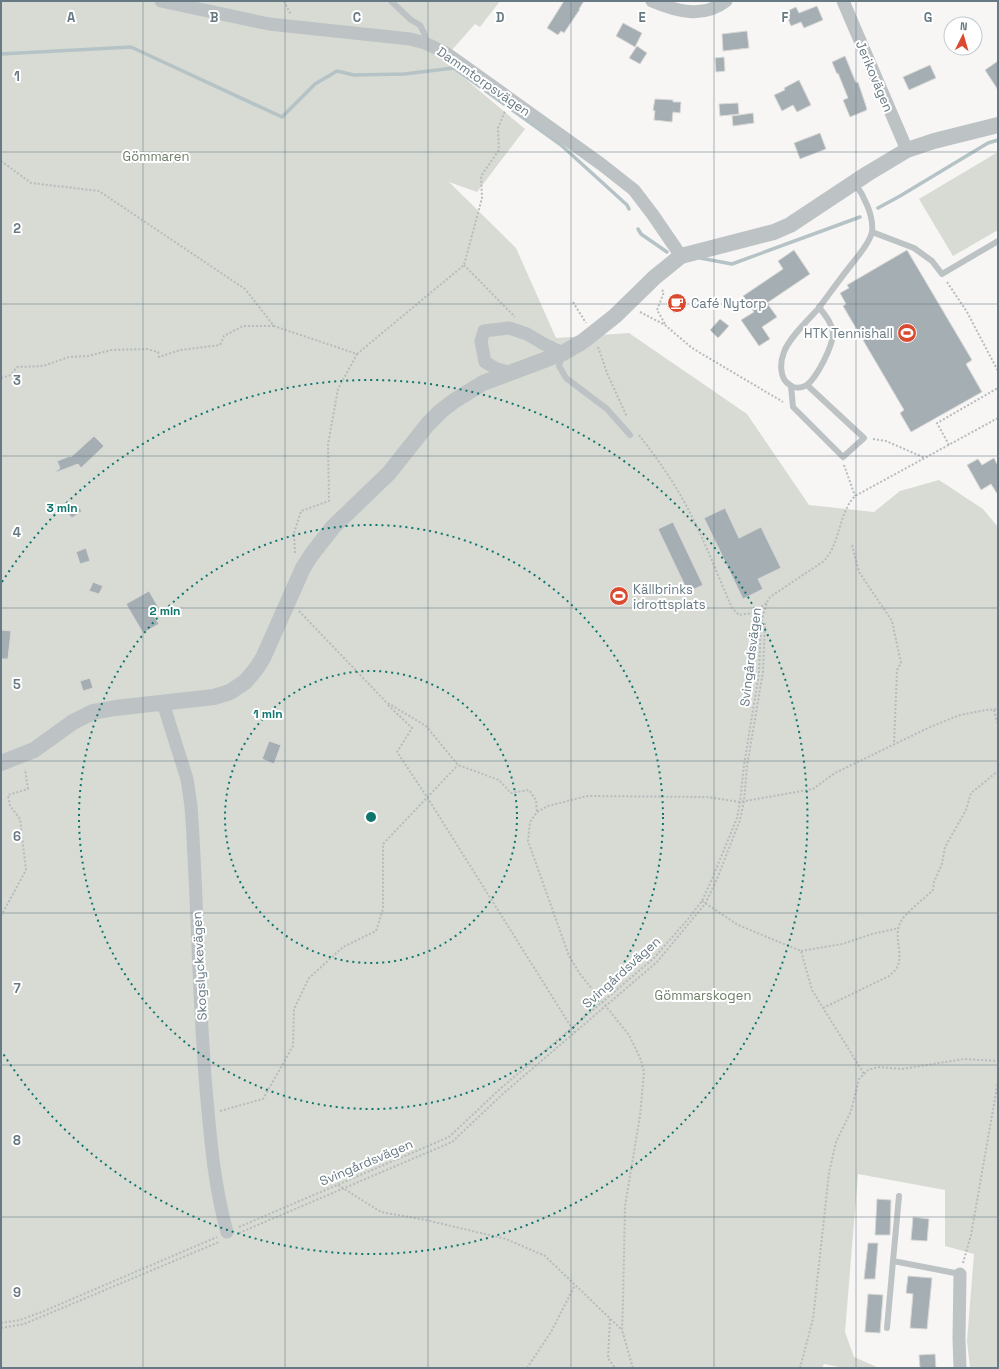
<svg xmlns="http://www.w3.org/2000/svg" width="999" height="1369" font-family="'Space Grotesk',sans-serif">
<rect width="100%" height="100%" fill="#f7f6f4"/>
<g fill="#d7dbd3">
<path d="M1,1H500L480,27L475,24L443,60L525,129L477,192L449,182L516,248L556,338L629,333L747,414L809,505L874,512L900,491L939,480L983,509L998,527V1368H970L967,1341L974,1254L945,1246V1190L858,1174L845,1332L854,1357L879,1368H844L824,1364L822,1368H1Z"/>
<path d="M998,152V230L953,256L919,199Z"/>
</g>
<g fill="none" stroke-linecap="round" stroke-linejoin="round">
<g stroke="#b5c3c6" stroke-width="3.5">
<path d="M1,54L131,47L282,117L315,84L337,71L354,75L404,74L454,68L561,145L627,205L629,209"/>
<path d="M878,208L900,196L988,143L998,140"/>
<path d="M638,229L641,234L667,252"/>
<path d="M700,258L732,264L860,217"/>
</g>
</g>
<g fill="#a5aeb3" stroke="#d8d8d6">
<path d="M564,1H584L579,9H580L564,33L561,31L558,35L547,28Z"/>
<path d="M817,6L823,20L804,28L801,22L791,26L785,12L796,7L799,13Z"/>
<path d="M623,23L642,33L635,47L616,36Z"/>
<path d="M747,31L749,48L723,51L722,34Z"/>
<path d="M637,46L647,53L640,64L629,58Z"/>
<path d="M845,56L856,83L858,82L867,109H866L867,110L850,117L843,100L848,98L838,73L837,74L832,62Z"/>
<path d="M724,57L725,71L716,72L715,58Z"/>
<path d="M998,61V90L985,70Z"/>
<path d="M930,65L936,78L909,90L903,77Z"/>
<path d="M799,80L811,105L797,112L793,105L782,111L774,95L785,90L784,88Z"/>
<path d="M655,99L673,100V102H681L680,113L673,112L672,122L654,120L655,111L653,110Z"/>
<path d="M738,103L739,114L720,116L719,104Z"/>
<path d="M753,113L754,123L733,126L732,116Z"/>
<path d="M820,133L826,149L800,159L794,143Z"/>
<path d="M794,250L810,274L767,303L777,317L762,327L770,339L759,346L741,320L754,312L743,296L783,269L778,261Z"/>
<path d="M907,250L972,360L966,364L982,392L911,432L900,413L904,410L843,306L846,304L840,293L849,288L847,285Z"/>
<path d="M680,294L687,303L674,313L667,303Z"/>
<path d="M720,319L729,326L718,338L710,330Z"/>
<path d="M94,436L104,446L81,468L78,464L54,473L60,468L57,461L70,456L71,457Z"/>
<path d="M994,458L998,466V495L991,484L981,490L967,465L978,459L982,465Z"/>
<path d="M76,504L82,511L72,518L66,511Z"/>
<path d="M725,508L739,538L761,527L781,568L758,579L763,589L743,599L704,518Z"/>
<path d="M673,522L703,585L688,592L658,529Z"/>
<path d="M86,548L90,561L80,564L76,552Z"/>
<path d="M93,582L103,586L99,594L89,591Z"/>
<path d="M149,591L160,610L153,615L159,624L143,633L126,604Z"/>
<path d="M1,630L11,631L8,659H1Z"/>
<path d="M90,678L93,688L83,691L80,681Z"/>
<path d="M269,741L281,745L274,764L262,759Z"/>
<path d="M877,1199L891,1200L890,1235H875Z"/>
<path d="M913,1217L929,1219L927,1241L911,1240Z"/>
<path d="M868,1243H878L875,1279H864Z"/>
<path d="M908,1276L932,1278L927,1329L910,1328L913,1294L906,1293Z"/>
<path d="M868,1294L883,1295L880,1333L865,1332Z"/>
<path d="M935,1354L936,1368H920L919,1355Z"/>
</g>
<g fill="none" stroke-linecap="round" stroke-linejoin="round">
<g stroke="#b8bbbd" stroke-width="2" stroke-dasharray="2 2" stroke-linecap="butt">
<path d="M284,1L291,15"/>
<path d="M1,161L31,183L99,191L245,289L274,326L357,354L464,265L482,198L481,176L499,150L498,128L505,111"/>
<path d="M464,265L515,317"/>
<path d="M947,282L967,312L998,371"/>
<path d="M662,290L664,292L657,310L665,324"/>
<path d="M573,302L586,323"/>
<path d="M640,312L665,325L692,348L783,402"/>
<path d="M598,347L607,373L627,417"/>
<path d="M1,378L11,375L17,367L43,366L69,357L88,356L111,350L147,349L158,352L159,357L180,350L220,345L224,336L243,326H274"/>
<path d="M639,435C653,453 666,471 678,491C700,528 715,569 732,608L739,615L753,613L766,603"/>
<path d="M873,439L886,441L925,458"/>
<path d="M949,445L937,423L998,388"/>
<path d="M844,465L855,496"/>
<path d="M852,545L859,572L892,621L901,663L897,670L894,745"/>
<path d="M295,553L294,533L301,511L329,501L328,444L338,389L357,354"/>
<path d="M299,611L386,702L426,726L458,765L499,780L511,793L529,790L536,800L537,812"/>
<path d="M388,705L412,728L397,752L427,797L575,1033"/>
<path d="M994,710L998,725"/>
<path d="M702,901L738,925L801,951L812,990L864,1074"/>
<path d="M1,916L26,870L20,819L10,806L8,795L28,789L25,769"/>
<path d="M801,951L842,944L872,934L899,928"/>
<path d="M823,1008L889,976C891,974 894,972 896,969C905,956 893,938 900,923C903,915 926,897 933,890L934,882L942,864L945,847L966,810L971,793L998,771"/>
<path d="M220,1111L263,1099L293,1046L294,1009L309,978L343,947L376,931L383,909V844L458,765"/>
<path d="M338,1185L381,1212L426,1220L506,1239L545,1256L622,1330"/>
<path d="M239,1227L449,1137L500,1089L654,958L688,919L702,901L712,879L737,818L740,802L744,765L759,673L761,623L767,602L770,597L824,561C841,542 838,514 855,496L998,418"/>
<path d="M239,1233L452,1142L505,1092L657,962L705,904L717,879L740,820L744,801L747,766L763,672L765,624L761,623"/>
<path d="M963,1263L971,1235L998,1081"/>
<path d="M610,1319L608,1358L615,1368"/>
<path d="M1,1323L20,1320L44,1311L217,1237"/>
<path d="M1,1328L24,1324L48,1314L219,1242"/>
<path d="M527,1368L551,1332L575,1285"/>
<path d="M633,1368L622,1330L623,1302L625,1206L640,1116L644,1072L641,1060L629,1035L580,974L569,956L528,841L530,822L537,812L548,806L587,796L707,797L740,802L813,789L835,773L930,727L960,715L986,710L998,709"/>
<path d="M800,1368L813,1319L829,1173L836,1142L851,1111L859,1079L868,1070L878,1067L902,1069L964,1059L998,1061"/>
</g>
<g stroke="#bdc2c5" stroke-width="6">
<path d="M391,1L411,20L420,25L425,35V43"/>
<path d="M872,232L914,248L932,261L942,274L998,241"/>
<path d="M819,307C825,315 832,323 833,333C833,346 817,377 807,385C802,388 795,389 790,385C779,379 780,362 784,352C789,338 808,320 818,309C830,293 842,276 855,260C861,252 870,242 872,232C874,216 864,196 855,183"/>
<path d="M562,356L559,366L566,378L607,409L630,435"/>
<path d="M791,386L793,407L843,457L864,438L807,385"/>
<path d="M899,1196L893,1261L960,1274"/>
<path d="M887,1328L893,1261"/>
</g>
<g stroke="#bdc2c5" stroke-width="13">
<path d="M161,1L269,24L410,39L425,43L446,53L601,164L634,190L653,215L681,256"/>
<path d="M652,1C676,11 703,19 726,1"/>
<path d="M843,1L907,150"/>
<path d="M512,373L497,369L485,362L481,341L484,331L509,328L527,334L544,344L563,353"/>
<path d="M163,703L187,779L191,806C198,904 198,1002 207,1100C211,1145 215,1189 227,1232"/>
<path d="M960,1274L959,1338L960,1368"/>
</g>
<path stroke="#bdc2c5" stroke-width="16" d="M1,763L34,750L73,722L93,712L115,708L214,697L230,692L245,682L256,669L263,658L303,568L312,554L333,527L389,473L428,424L441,411L454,401L483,383L563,353L582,342L615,316L655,277L681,256L774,232L790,225L867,174L907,150L934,141L998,125"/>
</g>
<path fill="none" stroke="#677983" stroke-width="1" stroke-opacity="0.55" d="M143,1V1368M285,1V1368M428,1V1368M571,1V1368M714,1V1368M856,1V1368M1,152H998M1,304H998M1,456H998M1,608H998M1,761H998M1,913H998M1,1065H998M1,1217H998"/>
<g fill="none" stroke="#0f766e" stroke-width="2" stroke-dasharray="2 4">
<circle cx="371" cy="817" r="146"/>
<circle cx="371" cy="817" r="292"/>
<path d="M2 582A437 437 0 1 1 2 1052"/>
</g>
<defs>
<symbol id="cafe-disc" viewBox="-11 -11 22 22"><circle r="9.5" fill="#da4a30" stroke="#fff"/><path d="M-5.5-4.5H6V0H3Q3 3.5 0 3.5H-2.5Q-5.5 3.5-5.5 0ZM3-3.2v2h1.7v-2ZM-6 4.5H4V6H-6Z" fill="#fff"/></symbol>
<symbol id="stadium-disc" viewBox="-11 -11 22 22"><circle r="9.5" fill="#da4a30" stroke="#fff"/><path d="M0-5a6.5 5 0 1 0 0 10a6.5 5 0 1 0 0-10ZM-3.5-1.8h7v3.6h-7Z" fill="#fff"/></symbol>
</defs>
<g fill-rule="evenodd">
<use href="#cafe-disc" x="666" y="292" width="22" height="22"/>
<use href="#stadium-disc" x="896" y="322" width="22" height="22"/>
<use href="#stadium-disc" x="608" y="585" width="22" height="22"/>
</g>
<g text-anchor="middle" stroke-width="4" stroke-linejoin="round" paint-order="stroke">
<g font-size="13" fill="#677983" stroke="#fff">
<text transform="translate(875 76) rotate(67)" y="5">Jerikovägen</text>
<text transform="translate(484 81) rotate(35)" y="5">Dammtorpsvägen</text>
<text transform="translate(750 657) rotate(-83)" y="5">Svingårdsvägen</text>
<text transform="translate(199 966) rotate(-93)" y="5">Skogslyckevägen</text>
<text transform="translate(621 972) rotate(-42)" y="5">Svingårdsvägen</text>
<text transform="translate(366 1162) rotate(-23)" y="5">Svingårdsvägen</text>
</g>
<g font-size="13" fill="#6c7b66" stroke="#fff">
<text x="156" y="161">Gömmaren</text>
<text x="703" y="1000">Gömmarskogen</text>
</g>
<g font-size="13" fill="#677983" stroke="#fff" text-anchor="start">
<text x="691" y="308">Café Nytorp</text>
<text x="893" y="338" text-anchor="end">HTK Tennishall</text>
<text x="633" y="594">Källbrinks<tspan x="633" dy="15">idrottsplats</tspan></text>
</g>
</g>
<g font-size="13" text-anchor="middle" font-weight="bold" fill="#677983" stroke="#fff" stroke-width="4" stroke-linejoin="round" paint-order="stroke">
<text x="71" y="22">A</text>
<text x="214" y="22">B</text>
<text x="357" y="22">C</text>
<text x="500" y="22">D</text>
<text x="642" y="22">E</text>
<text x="785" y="22">F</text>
<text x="928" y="22">G</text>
<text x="17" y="81">1</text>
<text x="17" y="233">2</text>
<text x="17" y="385">3</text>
<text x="17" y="537">4</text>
<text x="17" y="689">5</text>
<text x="17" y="841">6</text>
<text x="17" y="993">7</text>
<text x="17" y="1145">8</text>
<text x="17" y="1297">9</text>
</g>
<circle cx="371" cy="817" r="6" fill="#0f766e" stroke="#fff" stroke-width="2"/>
<g font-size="12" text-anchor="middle" font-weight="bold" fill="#0f766e" stroke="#fff" stroke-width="4" stroke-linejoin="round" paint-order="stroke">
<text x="62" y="512">3 min</text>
<text x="165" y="615">2 min</text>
<text x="268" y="718">1 min</text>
</g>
<rect width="999" height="1369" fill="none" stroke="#677983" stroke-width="4"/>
<g transform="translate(963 36) rotate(5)"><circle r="19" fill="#ffffff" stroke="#c2c9cd"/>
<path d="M0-3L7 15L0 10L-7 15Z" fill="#da4a30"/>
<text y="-6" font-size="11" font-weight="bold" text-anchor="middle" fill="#677983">N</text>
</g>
</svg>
